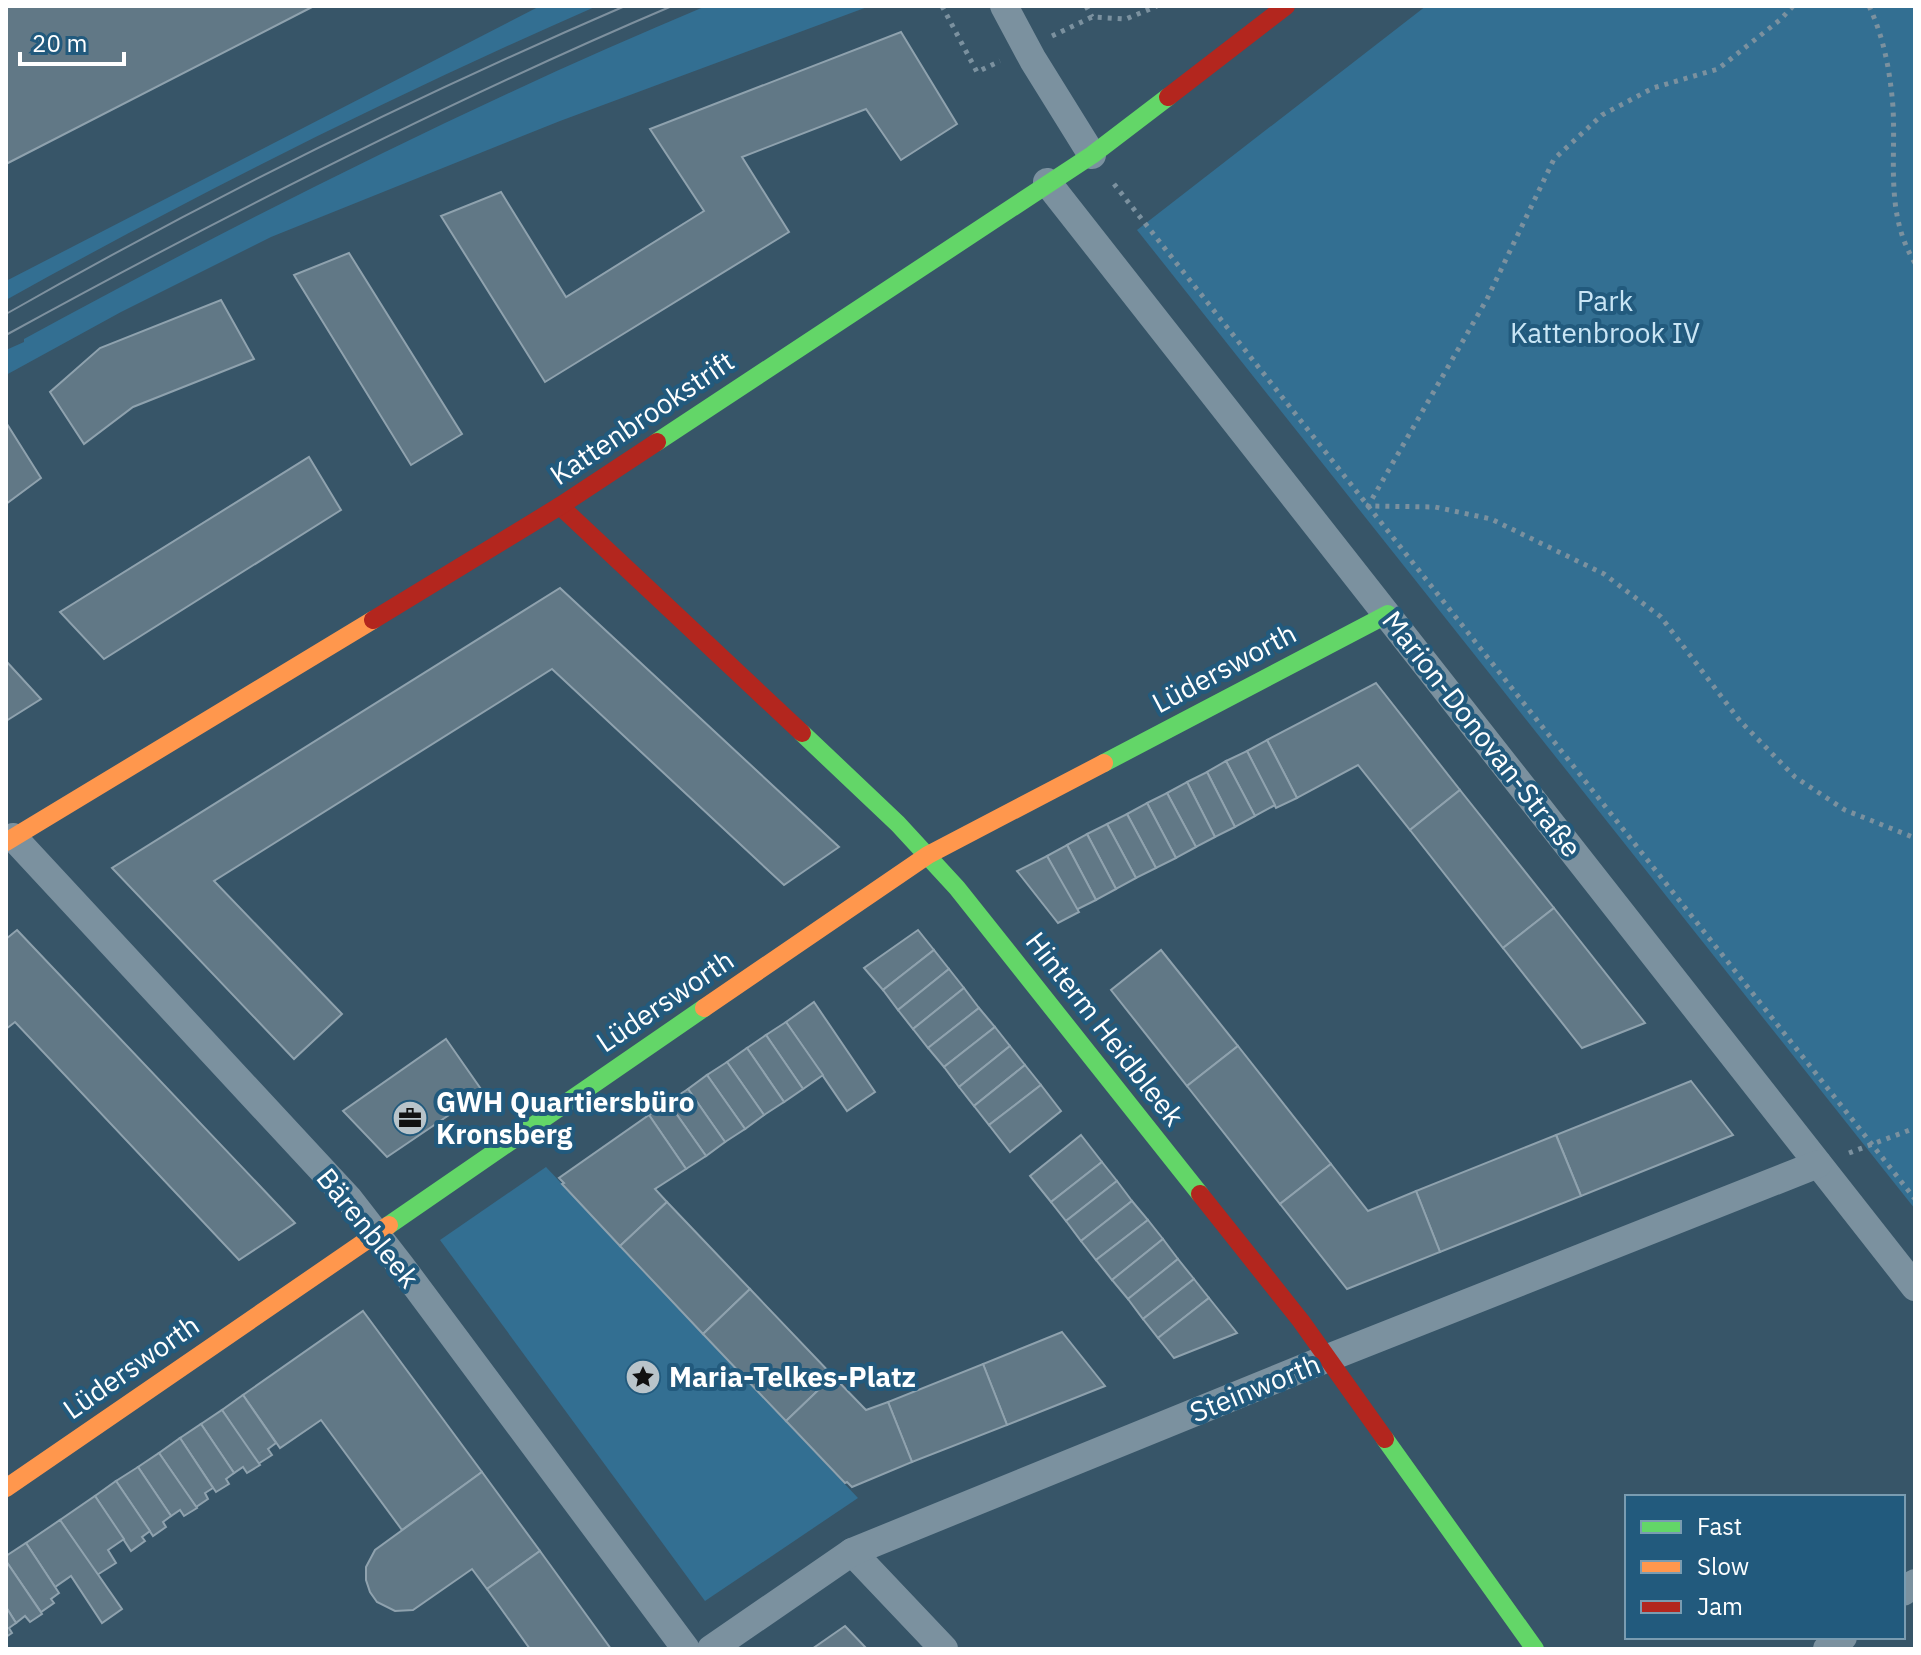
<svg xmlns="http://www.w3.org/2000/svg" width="1921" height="1655" font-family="'IBM Plex Sans',sans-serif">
<rect width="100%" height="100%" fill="#375568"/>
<g fill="#336f92">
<path d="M540,6H597C396,94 198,193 6,300V281Z"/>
<path d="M706,6H870L560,121L271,237L121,312L6,375V350L24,342V339C246,218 472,104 706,6Z"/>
<path d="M1426,6H1915V1209L1137,230Z"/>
<path d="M546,1167L858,1498L705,1601L440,1240Z"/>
</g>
<g fill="#617886" stroke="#8fa2ae" stroke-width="2">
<path d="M6,6H314L6,164Z"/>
<path d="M901,32L957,124L901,160L866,109L742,157L789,232L545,382L441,216L501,192L566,297L704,211L650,129Z"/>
<path d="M349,253L462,434L411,465L294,275Z"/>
<path d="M221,300L254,359L133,407L84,444L50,392L100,348Z"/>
<path d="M7,424L41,478L6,504V425Z"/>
<path d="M309,457L341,510L104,659L60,612Z"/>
<path d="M560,588L839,847L784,885L552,669L214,881L342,1014L294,1059L112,868Z"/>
<path d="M6,661L41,699L6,721Z"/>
<path d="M1376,683L1460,790L1410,830L1358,765L1297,798L1267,740Z"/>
<path d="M1267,740L1297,798L1276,808L1247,751Z"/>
<path d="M1247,751L1275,805L1255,816L1226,761Z"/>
<path d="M1226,761L1255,816L1235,827L1207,772Z"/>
<path d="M1207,772L1235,827L1215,837L1187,782Z"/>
<path d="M1187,782L1215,837L1196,847L1167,793Z"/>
<path d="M1460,790L1554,908L1503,948L1410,830Z"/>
<path d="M1167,793L1196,847L1176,858L1147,803Z"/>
<path d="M1147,803L1176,858L1156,868L1127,814Z"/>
<path d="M1127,814L1156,868L1136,878L1107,824Z"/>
<path d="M1107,824L1136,878L1116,889L1087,834Z"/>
<path d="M1087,834L1116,889L1096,900L1067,845Z"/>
<path d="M1067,845L1096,900L1076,910L1047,856Z"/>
<path d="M1047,856L1079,912L1058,923L1017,871Z"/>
<path d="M1554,908L1645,1023L1582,1048L1503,948Z"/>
<path d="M17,930L295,1223L239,1260L15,1022L6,1029V939Z"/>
<path d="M918,930L934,950L883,990L864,968Z"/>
<path d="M934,950L949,969L898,1010L883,990Z"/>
<path d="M1161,950L1238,1046L1187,1086L1111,990Z"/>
<path d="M949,969L964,988L913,1029L898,1010Z"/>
<path d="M964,988L979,1008L928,1048L913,1029Z"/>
<path d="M814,1002L875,1092L847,1111L786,1022Z"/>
<path d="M979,1008L995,1027L944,1067L928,1048Z"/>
<path d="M786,1022L823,1075L803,1089L766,1035Z"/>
<path d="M995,1027L1010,1046L959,1087L944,1067Z"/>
<path d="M766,1035L803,1089L784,1102L747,1048Z"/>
<path d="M446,1039L483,1092L387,1157L343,1111Z"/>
<path d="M1010,1046L1025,1065L974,1106L959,1087Z"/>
<path d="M1238,1046L1331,1164L1280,1204L1187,1086Z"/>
<path d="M747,1048L784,1102L764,1115L727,1062Z"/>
<path d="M727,1062L764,1115L745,1129L707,1075Z"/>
<path d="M1025,1065L1041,1085L989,1125L974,1106Z"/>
<path d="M707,1075L745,1129L725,1142L688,1089Z"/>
<path d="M1691,1081L1733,1135L1581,1196L1556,1135Z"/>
<path d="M1041,1085L1061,1111L1010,1152L989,1125Z"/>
<path d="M688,1089L725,1142L706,1156L668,1102Z"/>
<path d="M668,1102L706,1156L686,1169L649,1115Z"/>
<path d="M649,1115L686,1169L655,1189L667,1202L620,1246L562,1184L564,1183L559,1178Z"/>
<path d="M1081,1135L1102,1162L1051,1202L1030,1176Z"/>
<path d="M1556,1135L1581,1196L1440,1252L1416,1191Z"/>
<path d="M1102,1162L1117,1181L1066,1221L1051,1202Z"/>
<path d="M1331,1164L1368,1211L1416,1191L1440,1252L1347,1289L1280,1204Z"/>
<path d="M1117,1181L1132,1201L1081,1241L1066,1221Z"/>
<path d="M1132,1201L1148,1220L1096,1260L1081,1241Z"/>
<path d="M667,1202L750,1289L703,1334L620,1246Z"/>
<path d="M1148,1220L1163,1239L1112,1280L1096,1260Z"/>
<path d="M1163,1239L1178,1259L1128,1299L1112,1280Z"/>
<path d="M1178,1259L1194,1279L1143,1319L1128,1299Z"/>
<path d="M1194,1279L1209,1298L1158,1338L1143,1319Z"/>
<path d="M750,1289L833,1376L786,1421L703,1334Z"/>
<path d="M1209,1298L1237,1333L1174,1358L1158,1338Z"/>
<path d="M363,1311L482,1472L402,1530L321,1420L280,1448L243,1395Z"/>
<path d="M1062,1332L1105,1386L1007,1425L983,1364Z"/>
<path d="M983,1364L1007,1425L912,1462L888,1402Z"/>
<path d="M833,1376L866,1410L888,1402L912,1462L852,1487L847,1482L845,1483L786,1421Z"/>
<path d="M243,1395L276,1443L268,1449L272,1455L258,1464L222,1410Z"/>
<path d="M222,1410L260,1465L247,1473L243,1467L234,1473L201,1424Z"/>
<path d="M201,1424L234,1473L226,1479L229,1484L216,1492L180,1438Z"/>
<path d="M180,1438L213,1488L205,1493L208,1499L196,1507L159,1453Z"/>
<path d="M159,1453L197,1508L184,1516L180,1510L171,1516L138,1467Z"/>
<path d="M138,1467L171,1516L163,1522L166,1527L153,1536L116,1481Z"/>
<path d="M482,1472L540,1551L487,1589L472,1569L413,1610L395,1611L377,1602L370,1592L366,1580V1567L375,1550Z"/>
<path d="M116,1481L150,1531L142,1537L145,1541L131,1551L95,1496Z"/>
<path d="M95,1496L124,1539L108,1550L116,1563L97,1575L60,1520Z"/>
<path d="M60,1520L122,1609L102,1623L71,1576L55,1587L26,1543Z"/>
<path d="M26,1543L59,1593L51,1599L54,1603L41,1612L6,1561V1556Z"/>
<path d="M540,1551L611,1649H530L487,1589Z"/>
<path d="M6,1561L42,1614L30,1622L25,1616L16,1623L6,1607Z"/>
<path d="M6,1607L16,1623L9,1628L12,1633L6,1637Z"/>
<path d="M845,1626L867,1649H812Z"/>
</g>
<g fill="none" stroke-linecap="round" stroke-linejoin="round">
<g stroke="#7b919f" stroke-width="5" stroke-dasharray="4 6" stroke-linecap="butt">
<path d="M942,6L977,72L1000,61"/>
<path d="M1086,6L1092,17"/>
<path d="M1793,6L1781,19L1718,69L1653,88L1602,115L1554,159L1487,299L1368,506L1435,507L1491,519L1604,574L1661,617L1740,721L1795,777L1845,810L1915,838"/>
<path d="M1869,6C1884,38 1890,71 1893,107C1896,162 1885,214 1915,263"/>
<path d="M1052,36L1092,17L1126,19L1157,6"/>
<path d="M1114,184L1915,1199"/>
<path d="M1849,1153L1915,1128"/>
</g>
<g stroke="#7b919f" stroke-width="28">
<path d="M1004,6L1033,60L1092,155"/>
<path d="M1047,182L1915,1287"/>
<path d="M13,837L349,1199L401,1266L686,1649"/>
<path d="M852,1552L944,1649"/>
<path d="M1903,1592L1915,1583"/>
<path d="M711,1649L852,1552L1328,1358L1818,1164"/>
<path d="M1827,1649L1843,1637"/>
</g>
<g stroke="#63d668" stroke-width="18">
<path d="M657,442L1092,155L1168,97"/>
<path d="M802,733L898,824L957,888L1200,1194"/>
<path d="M1104,763L1388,614"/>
<path d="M389,1225L704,1008"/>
<path d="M1385,1439L1535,1649"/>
</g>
<g stroke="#ff974d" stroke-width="18">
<path d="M6,842L373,620"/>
<path d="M704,1008L928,855L1104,763"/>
<path d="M6,1488L389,1225"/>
</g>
<g stroke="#b3261e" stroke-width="18">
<path d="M1168,97L1286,6"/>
<path d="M560,506L802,733"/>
<path d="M373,620L560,506L657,442"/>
<path d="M1200,1194L1301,1321L1385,1439"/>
</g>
<g stroke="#7e919f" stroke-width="2">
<path d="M6,314C206,200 414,97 625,6"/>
<path d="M6,335C223,216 444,103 672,6"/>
</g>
</g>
<defs>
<symbol id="office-disc" viewBox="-11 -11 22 22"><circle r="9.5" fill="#b9c4ca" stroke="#225a7d"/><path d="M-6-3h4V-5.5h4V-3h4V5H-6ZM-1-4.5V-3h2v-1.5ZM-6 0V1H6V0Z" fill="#111"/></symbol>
<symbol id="sight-disc" viewBox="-11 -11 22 22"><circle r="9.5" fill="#b9c4ca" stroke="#225a7d"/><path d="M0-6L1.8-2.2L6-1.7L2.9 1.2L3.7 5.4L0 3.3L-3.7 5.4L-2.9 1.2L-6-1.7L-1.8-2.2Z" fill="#111"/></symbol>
</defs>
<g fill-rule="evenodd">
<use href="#office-disc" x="390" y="1098" width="40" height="40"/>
<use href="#sight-disc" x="623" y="1357" width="40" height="40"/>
</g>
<g text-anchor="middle" stroke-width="8" stroke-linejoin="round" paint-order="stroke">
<g font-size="28" fill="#c9e5f5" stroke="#225a7d">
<text x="1605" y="311">Park<tspan x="1605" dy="32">Kattenbrook IV</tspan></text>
</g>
<g font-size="28" fill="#fff" stroke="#225a7d">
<text transform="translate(642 418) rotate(-34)" y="10">Kattenbrookstrift</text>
<text transform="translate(1224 668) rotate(-28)" y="10">Lüdersworth</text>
<text transform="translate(1482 734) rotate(52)" y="10">Marion-Donovan-Straße</text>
<text transform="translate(665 1001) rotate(-34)" y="10">Lüdersworth</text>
<text transform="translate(1105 1029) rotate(52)" y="10">Hinterm Heidbleek</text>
<text transform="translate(368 1228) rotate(51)" y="10">Bärenbleek</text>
<text transform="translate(131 1367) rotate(-35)" y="10">Lüdersworth</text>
<text transform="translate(1255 1388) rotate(-22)" y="10">Steinworth</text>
</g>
<g font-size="28" font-weight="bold" fill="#fff" stroke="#225a7d" text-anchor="start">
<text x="436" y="1112">GWH Quartiersbüro<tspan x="436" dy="32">Kronsberg</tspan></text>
<text x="669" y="1387">Maria-Telkes-Platz</text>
</g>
</g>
<rect width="1921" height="1655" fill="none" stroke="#ffffff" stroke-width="16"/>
<rect x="1625" y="1495" width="280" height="144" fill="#225a7d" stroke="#7a9cb1" stroke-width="2"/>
<rect x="1641" y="1521" width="40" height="12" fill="#63d668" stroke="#7a9cb1" stroke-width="2"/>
<text x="1697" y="1535" font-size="24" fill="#ffffff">Fast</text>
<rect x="1641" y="1561" width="40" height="12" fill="#ff974d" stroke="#7a9cb1" stroke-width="2"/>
<text x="1697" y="1575" font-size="24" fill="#ffffff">Slow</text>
<rect x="1641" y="1601" width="40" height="12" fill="#b3261e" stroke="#7a9cb1" stroke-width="2"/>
<text x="1697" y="1615" font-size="24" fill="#ffffff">Jam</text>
<path d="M20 52v12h104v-12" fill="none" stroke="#ffffff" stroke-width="4"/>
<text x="32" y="52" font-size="24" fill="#ffffff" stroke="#225a7d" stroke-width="6" paint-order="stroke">20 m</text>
</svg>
